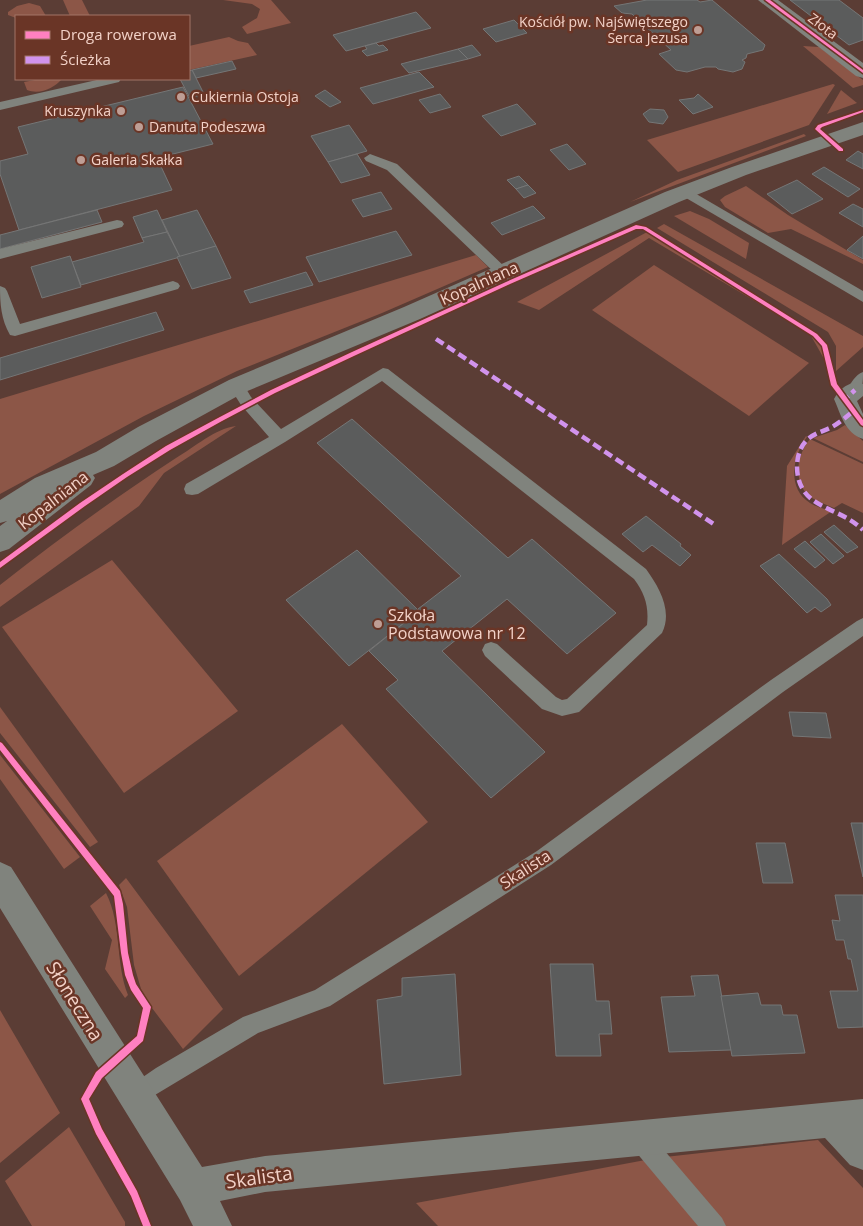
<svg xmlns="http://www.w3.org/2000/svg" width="863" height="1226" font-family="'Open Sans',sans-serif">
<rect width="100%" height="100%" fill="#5b3d35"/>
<g fill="#8c5647">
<path d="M63,0H82L90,16H70Z"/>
<path d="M223,0H271L291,23L247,34L242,27L257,18L260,9L252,4Z"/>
<path d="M29,3L40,6L46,16H16V18L8,15V12L17,6Z"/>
<path d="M229,37L238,41L248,43L257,55L189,70V46Z"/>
<path d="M803,46L819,47L863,80V85L853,88Z"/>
<path d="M40,79H62C54,88 40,95 27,90L24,82Z"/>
<path d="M833,84L835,85L809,125L678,172L647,140Z"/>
<path d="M841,90L857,103L827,114Z"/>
<path d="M804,134L806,136L630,202L677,180Z"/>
<path d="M746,186L788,215L863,260V264L791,229L768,233L725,207L720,200L725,196Z"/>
<path d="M690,211L709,219L749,243L746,259L674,216Z"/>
<path d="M664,224L863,336V347L836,371V346L828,332L657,228Z"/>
<path d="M649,231L812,330C820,338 825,345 823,357L810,334L649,238L539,310L517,302Z"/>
<path d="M476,255L488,267L382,313L237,371L144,416L0,494V399Z"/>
<path d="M654,265L809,363L749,416L592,310Z"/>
<path d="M845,425L863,441V462L813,438L837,430Z"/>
<path d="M236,426L164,473L139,506L0,607V585C57,540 115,498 176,458C195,447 214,429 236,426Z"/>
<path d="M806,436L807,437C793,455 786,488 810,503C816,507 825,509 832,511L782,545L787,466Z"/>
<path d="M810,439L863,464V513L842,503L834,508C825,504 812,500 806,493C793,477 798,453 810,439Z"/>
<path d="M112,560L238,711L124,793L2,627Z"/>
<path d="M0,707L98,842L90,847L0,733Z"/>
<path d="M342,724L428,822L239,976L157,861Z"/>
<path d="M0,755L80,857L64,869L0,779Z"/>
<path d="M126,878L223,1009L183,1049L152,1008L141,989L134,965L127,907L119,885Z"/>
<path d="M106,893C122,924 115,962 128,995L125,998L105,969L112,940L90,906Z"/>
<path d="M0,1010L60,1113L0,1163Z"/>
<path d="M69,1127L125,1222V1226H32L5,1181Z"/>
<path d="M818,1140L863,1188V1226H438L416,1203L656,1158Z"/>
</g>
<g fill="#5b5c5c" stroke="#757676">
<path d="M647,0H697L700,2L712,0L765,45L763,50L747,54L746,58L742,60L745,62L742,69L733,72L718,69L716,67H705L687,72L676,70L659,54L671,50L632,14L622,13L614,6Z"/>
<path d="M790,0H839L863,18V40L849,45Z"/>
<path d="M416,12L431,28L346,51L333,35Z"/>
<path d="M514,20L527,33L496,42L483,29Z"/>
<path d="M376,43L379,46L383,45L388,50L367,56L362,51L367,49L365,46Z"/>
<path d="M472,45L481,55L468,59L458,49Z"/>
<path d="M458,49L468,59L409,73L401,64Z"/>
<path d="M232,61L236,69L196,78L192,70Z"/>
<path d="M192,70L204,94L190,98L180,79H189V71Z"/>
<path d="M419,72L434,87L373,104L360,88Z"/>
<path d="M183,87L213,144L157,158L172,190L19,230L0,174V161L28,154L18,127Z"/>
<path d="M325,90L341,102L330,107L315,96Z"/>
<path d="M440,94L451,107L430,113L419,100Z"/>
<path d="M698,94L713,107L693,114L679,100L694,98Z"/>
<path d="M517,104L536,124L501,136L482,116Z"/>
<path d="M650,109L664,110L668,117L663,124L649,122L643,114Z"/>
<path d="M349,125L367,151L328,162L311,136Z"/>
<path d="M567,144L586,164L569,170L550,150Z"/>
<path d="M858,151L863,154V169L846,160Z"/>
<path d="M357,154L370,175L341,183L328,162Z"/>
<path d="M824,167L860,189L848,197L812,174Z"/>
<path d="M519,176L528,185L516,189L507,180Z"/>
<path d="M797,180L823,199L792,214L767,194Z"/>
<path d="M528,185L536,193L524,198L516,189Z"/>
<path d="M381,192L392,209L363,217L352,200Z"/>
<path d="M853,204L863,209V227L839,213Z"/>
<path d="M533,206L545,218L502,235L491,223Z"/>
<path d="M97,210L102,222L0,249V235Z"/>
<path d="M157,210L167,232L142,238L133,217Z"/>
<path d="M197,210L216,246L180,257L162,220Z"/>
<path d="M396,231L412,255L319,282L306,257Z"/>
<path d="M167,232L180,257L81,285L72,262L144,242L142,238Z"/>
<path d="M863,236V259L847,250Z"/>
<path d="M216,246L231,278L192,289L177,257Z"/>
<path d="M70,256L81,287L42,298L31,267Z"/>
<path d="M306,272L313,285L250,303L244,291Z"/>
<path d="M156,312L164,330L0,380V358Z"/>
<path d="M352,419L508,558L532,539L616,613L567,654L507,599L442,651L545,752L491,798L386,689L398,680L369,651L419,611L418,609L461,576L317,443Z"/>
<path d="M646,516L681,544L680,546L691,555L680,566L652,545L643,552L622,534Z"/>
<path d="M834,525L858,547L847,553L824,532Z"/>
<path d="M821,534L844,556L833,564L810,542Z"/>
<path d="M805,541L825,560L815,568L794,549Z"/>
<path d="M357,550L419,611L349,666L286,600Z"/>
<path d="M779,554L827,599L831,605L821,612L815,607L807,613L760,566Z"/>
<path d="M789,712L826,713L831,738L793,736Z"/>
<path d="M851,823H863V877Z"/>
<path d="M756,843H785L793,883H763Z"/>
<path d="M835,895H863V1027L838,1028L830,991H858L851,959H848L844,940H836L832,920L840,921Z"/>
<path d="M550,964H593L596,1001H609L612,1034H599L601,1056H556Z"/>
<path d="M455,974L461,1075L384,1084L377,1000L402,996V978Z"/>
<path d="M718,975L731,1050L669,1052L661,997L695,996L691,976Z"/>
<path d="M758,993L761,1005H781L783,1015H797L805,1053L732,1056L721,996Z"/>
</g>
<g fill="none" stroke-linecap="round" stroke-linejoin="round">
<g fill="#80837d" fill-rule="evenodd">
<path d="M101,79H121L119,82L0,110V102Z"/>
<path d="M370,154L397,164L507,269L509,272L507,275H497L387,170L366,161L364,158Z"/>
<path d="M686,188L863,291V302L681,195L679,192L681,189Z"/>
<path d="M117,220L122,221L124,224L122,227L0,259V249Z"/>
<path d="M173,281L178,283L180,286L178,289L15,336L10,335C1,319 0,304 0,286L5,288L7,291L20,324Z"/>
<path d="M383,368L388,369L646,569C659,587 673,611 662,633L579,712L562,716L542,709L485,656L482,650L485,644L491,642L497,644L556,697L562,700L567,699L647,625C649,606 645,594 634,579L382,381L285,442L198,494L192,495L186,494L184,489L186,484L269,437L241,405L229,386L232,382L237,380L242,382L251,397L281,429Z"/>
<path d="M863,372C863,383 863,399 850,394L847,390C851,383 855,375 863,372Z"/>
<path d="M863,618V636L783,692L551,865L330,1006L258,1033L135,1107L127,1104L124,1096L127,1088L156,1068L243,1017L315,990L537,851L771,680L857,621Z"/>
<path d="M638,1125L646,1129L722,1218L726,1226H698L630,1145L626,1137L630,1129Z"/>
</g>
<path fill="#80837d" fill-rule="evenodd" d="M855,382L863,384V396L857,401L863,414V439C845,433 841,415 834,399C839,390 845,385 855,382Z"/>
<g fill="#80837d" fill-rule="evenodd">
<path d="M758,0H778L863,63V78L856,76Z"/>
<path d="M0,862L11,867L202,1167L265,1156L863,1099V1170L850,1165L825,1138L265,1192L220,1201L232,1226H193L180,1200L0,908Z"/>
</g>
<path fill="#80837d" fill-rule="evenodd" d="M863,122V135L746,175L679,202L420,319L245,392L156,441L114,466L93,475L95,478L91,485L9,549L0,552V526L7,521L0,523V500L35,478L96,452L138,427L229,380L404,307L665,192L732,167Z"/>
<g stroke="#d193ec" stroke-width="4.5" stroke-dasharray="9 4.5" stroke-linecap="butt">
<path d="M436,339L715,525"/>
<path d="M847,403L845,399L855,390"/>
<path d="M851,413C845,418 839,423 832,427C824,431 815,433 808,439C800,446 797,457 797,467C798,510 838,505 863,530"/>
</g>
<defs>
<g id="cycleway">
<path d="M765,0H770L863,70V73Z"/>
<path d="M863,110V112L822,127L820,129L843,149V151H839L815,129L818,125Z"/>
<path d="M636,225L646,227L817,334L827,345L837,384L863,420V426L861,425L831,385L822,346L813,336L643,229H636L510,284L356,355L275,393L222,421L170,450L127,477L85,506L0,568V562L80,503L123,474L166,446L218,418L271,390L352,352L506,282Z"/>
<path d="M0,742L2,743L120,891L123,904L128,953L133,975L136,984L151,1007L143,1041L102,1078L89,1099L102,1129L137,1191L151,1226H143L131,1196L96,1134L81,1099L96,1072L137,1036L143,1008L131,990L125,975L121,953L114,896L0,750Z"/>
</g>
</defs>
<use href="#cycleway" stroke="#6a3526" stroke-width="3"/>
<use href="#cycleway" fill="#ff80c0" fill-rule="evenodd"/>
</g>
<g fill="#be9e95" stroke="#6a3526" stroke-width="2">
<circle cx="698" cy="30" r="5"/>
<circle cx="181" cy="97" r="5"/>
<circle cx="121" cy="111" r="5"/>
<circle cx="139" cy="127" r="5"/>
<circle cx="81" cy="160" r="5"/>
<circle cx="378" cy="624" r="5"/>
</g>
<g text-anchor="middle" stroke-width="5" stroke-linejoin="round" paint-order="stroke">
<g font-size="14" fill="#f3d2c8" stroke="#6a3526" text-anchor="start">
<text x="688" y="27" text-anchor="end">Kościół pw. Najświętszego<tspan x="688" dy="16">Serca Jezusa</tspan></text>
<text x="191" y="102">Cukiernia Ostoja</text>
<text x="111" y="116" text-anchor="end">Kruszynka</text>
<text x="149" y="132">Danuta Podeszwa</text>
<text x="91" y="165">Galeria Skałka</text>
</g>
<g font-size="14" fill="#f3d2c8" stroke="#6a3526">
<text transform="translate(823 26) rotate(37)" y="5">Złota</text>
</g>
<g font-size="16" fill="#f3d2c8" stroke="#6a3526">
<text transform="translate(479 283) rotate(-24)" y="6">Kopalniana</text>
<text transform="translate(53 500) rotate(-38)" y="6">Kopalniana</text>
<text transform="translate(525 869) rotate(-33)" y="6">Skalista</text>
</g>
<g font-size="16" fill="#f3d2c8" stroke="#6a3526" text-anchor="start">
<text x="388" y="621">Szkoła<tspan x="388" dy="18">Podstawowa nr 12</tspan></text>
</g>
<g font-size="19" fill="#f3d2c8" stroke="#6a3526">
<text transform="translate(75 1001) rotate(58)" y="7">Słoneczna</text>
<text transform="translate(259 1177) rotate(-8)" y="7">Skalista</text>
</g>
</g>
<rect x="15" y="15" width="175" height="65" fill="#6a3526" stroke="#a17467"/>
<rect x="25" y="31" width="25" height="8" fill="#ff80c0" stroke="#a17467"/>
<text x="60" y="40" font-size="15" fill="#f3d2c8">Droga rowerowa</text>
<rect x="25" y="56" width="25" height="8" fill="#d193ec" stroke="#a17467"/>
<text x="60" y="65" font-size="15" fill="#f3d2c8">Ścieżka</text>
</svg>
